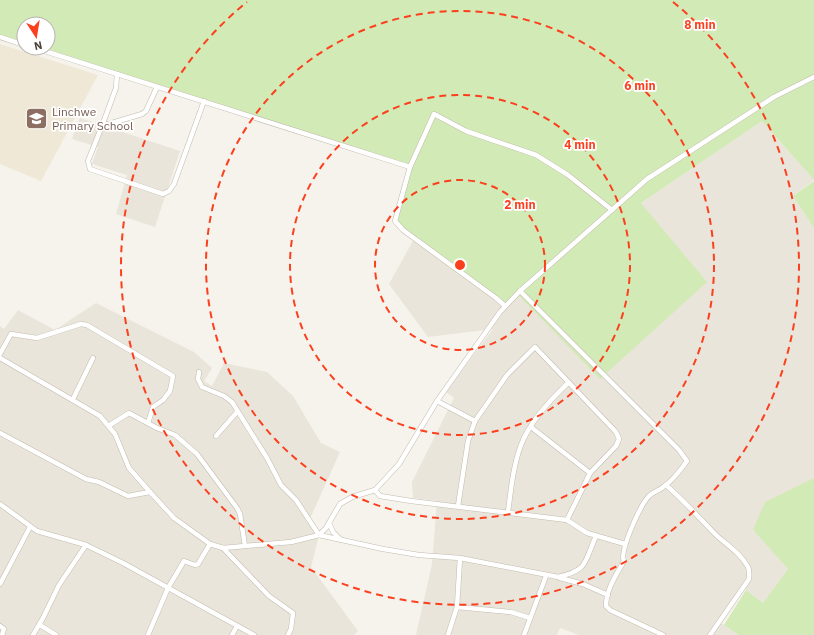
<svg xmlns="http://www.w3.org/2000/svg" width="814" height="635" font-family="'IBM Plex Sans',sans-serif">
<rect width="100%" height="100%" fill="#f6f3ec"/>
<g fill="#eae5da">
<path d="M80,118L180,151L155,227L116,214L127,175L92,164L98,147L72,139Z"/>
<path d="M762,121L814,180L793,196L814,228V478L793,490L753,530L788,569L763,603L741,586L718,621L739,635H579L560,628L557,635H416L432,564L437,501L413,498L412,482L454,398L446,392L493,329L428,337L389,284L414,239L517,294L600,378L641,203Z"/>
<path d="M96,303L194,352L212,368L204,381L212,386L224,363L267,372L293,396L321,443L340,452L309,521L319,535L311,567L358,631L354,635H0V326L4,329L18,310L55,330Z"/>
</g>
<path fill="#efe8d6" d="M0,44L98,75L41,181L0,164Z"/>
<g fill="#d2eab5">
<path d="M0,0H814V180L762,121L641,203L707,282L600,379L517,294L505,306L395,221L410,167L35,48H48V24H24V45L0,37Z"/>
<path d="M814,181V228L793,196Z"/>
<path d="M814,478V635H739L724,625L746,590L763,603L788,569L753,530L765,502Z"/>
</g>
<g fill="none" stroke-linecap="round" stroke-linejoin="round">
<defs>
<g id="minor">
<path d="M0,37L24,45"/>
<path d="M35,48L410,167"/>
<path d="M157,87L146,111L142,114L102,126L88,161L90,169L163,194L169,191L174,184L204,101"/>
<path d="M102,126L116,88L117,74"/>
<path d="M520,291L679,450L687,461C680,471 672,481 662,488C658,491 653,492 649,496C641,504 619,551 624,561C616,575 606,590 606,606L610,610L663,635"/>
<path d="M505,306L496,298L403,230L395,221L410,167L434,114L466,131L536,155L568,175L612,210"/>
<path d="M0,354L11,334L37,338L81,324L87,325L173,376L170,391L163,400L153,407L148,423"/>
<path d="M0,358L100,416L115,434L129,468L150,492L174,518L210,544L223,548L291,542L319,535L326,528L340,504L352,497L375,490L399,464L437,401L500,312L520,291L647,179L774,97L814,77"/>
<path d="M199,372L198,379L202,387L224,396L232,402L267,458L281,485L296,500L319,535L383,549L419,555L460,558L558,577C589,570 584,562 596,536"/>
<path d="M73,399L93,358"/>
<path d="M437,401L475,421"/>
<path d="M110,425L129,413L157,428L175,435L197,454L237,508L240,514L245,546"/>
<path d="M531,427L590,473"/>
<path d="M0,433L86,479L99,482L128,496L150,492"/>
<path d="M216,436L237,412"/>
<path d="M666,485C683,500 698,516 714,533C725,544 740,552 748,567C750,571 749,575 749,579L710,635"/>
<path d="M375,490L380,496L411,501L567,520L590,473L616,446L619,439L616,432L535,347L507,375L475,421L468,441L458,506"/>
<path d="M0,504L37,531L86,545L123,563L254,635"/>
<path d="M508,512C511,490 513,466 521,445C530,421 550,400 568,383"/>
<path d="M567,520L587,533L625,544"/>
<path d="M329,523L333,532L341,540"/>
<path d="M223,548L269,596L293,613L291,629L288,635"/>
<path d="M560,578L583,584L608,595"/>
<path d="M0,584L30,527"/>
<path d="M457,607L511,612L530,618"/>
<path d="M40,625L56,635"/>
<path d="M0,626L4,629L2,635"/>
<path d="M33,635L43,618L59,585L86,545"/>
<path d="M148,635L168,588L184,561L195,565L198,564L210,544"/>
<path d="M232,635L237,626"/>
<path d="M448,635L457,607L460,558"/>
<path d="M524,635L546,576"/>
</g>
</defs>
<use href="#minor" stroke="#c2bbae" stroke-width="5.5"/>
<use href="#minor" stroke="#fff" stroke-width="4.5"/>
</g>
<g fill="none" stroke="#fc3f1d" stroke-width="2" stroke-dasharray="7 5">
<circle cx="460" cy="265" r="85"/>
<circle cx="460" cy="265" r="170"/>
<circle cx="460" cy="265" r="254"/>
<path d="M673 2A339 339 0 1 1 247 2"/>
</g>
<defs>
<symbol id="school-square" viewBox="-11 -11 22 22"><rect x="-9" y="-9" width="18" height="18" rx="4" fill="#8d6e63" stroke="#fff"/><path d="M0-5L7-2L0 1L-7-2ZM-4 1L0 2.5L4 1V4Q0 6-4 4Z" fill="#fff"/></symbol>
</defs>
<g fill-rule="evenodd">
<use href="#school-square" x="24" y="106" width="25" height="25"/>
</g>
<g text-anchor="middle" stroke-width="3.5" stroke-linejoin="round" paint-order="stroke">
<g font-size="12" fill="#785e54" stroke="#fff" text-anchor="start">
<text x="52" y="116">Linchwe<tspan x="52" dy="14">Primary School</tspan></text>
</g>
</g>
<circle cx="460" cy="265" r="6" fill="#fc3f1d" stroke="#fff" stroke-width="2"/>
<g font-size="12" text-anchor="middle" font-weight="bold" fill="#fc3f1d" stroke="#fff" stroke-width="3.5" stroke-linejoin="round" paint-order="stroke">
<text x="700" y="29">8 min</text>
<text x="640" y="90">6 min</text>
<text x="580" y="149">4 min</text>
<text x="520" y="209">2 min</text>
</g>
<g transform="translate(36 36) rotate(168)"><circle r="19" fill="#ffffff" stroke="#b7b4b0"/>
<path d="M0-3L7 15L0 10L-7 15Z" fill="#fc3f1d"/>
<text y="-6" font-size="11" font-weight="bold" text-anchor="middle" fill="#4b4439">N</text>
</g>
</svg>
